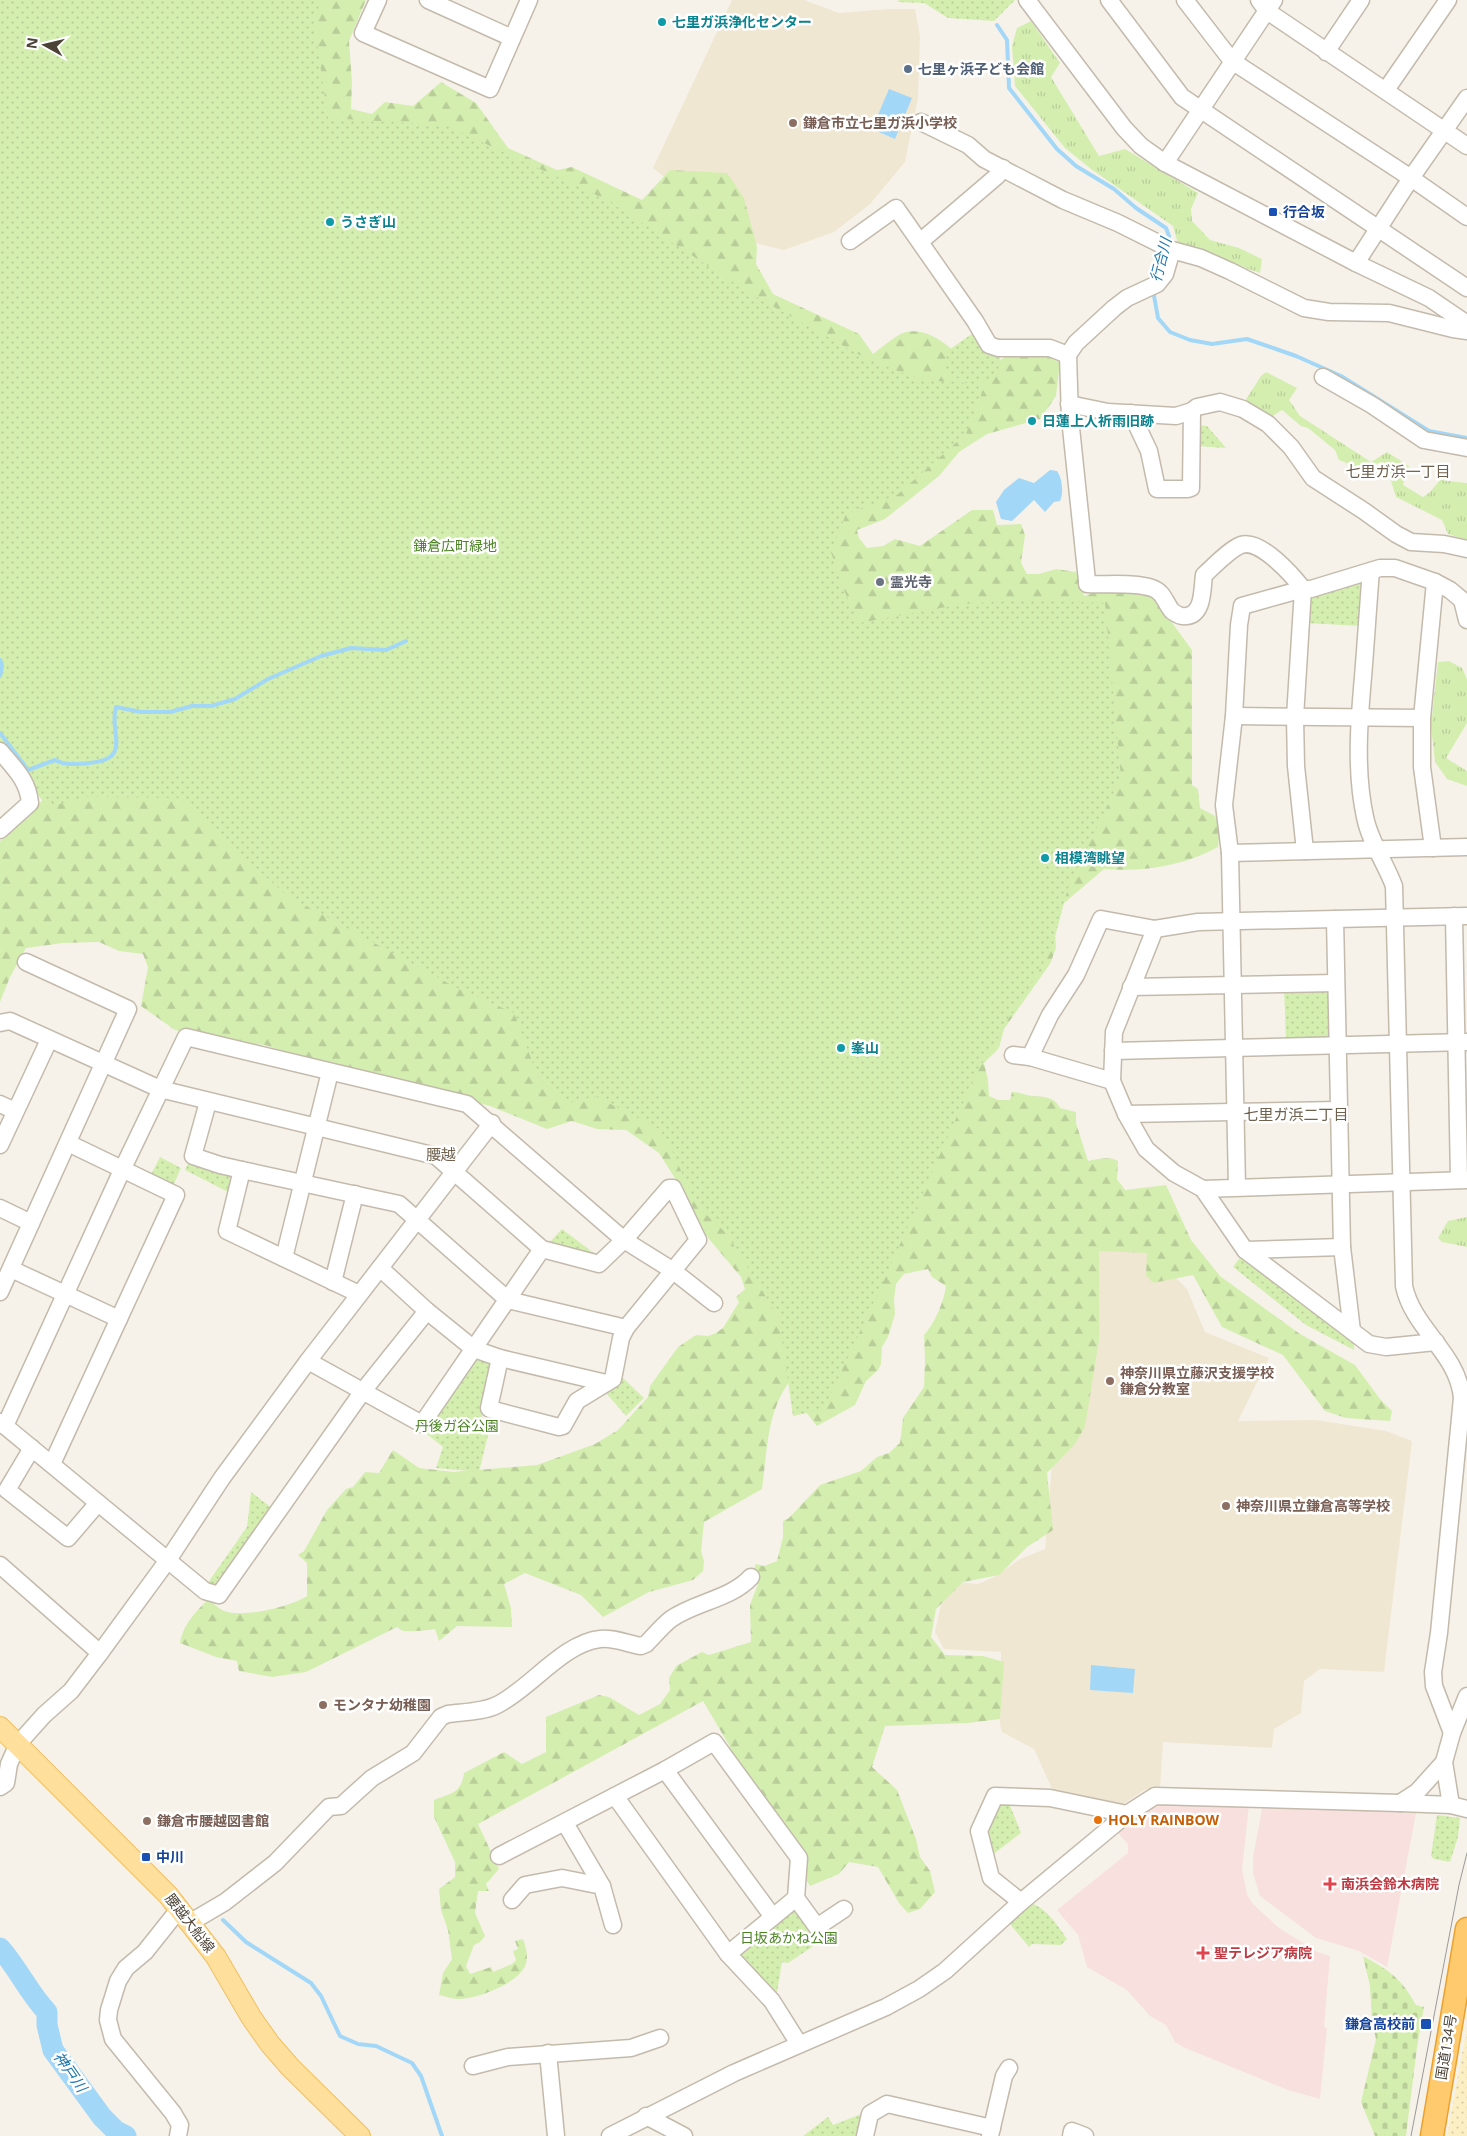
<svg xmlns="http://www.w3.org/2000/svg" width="1467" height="2136" font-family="'Open Sans','Noto Sans JP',sans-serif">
<defs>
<pattern id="grass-tufts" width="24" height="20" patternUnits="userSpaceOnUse" patternTransform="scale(1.25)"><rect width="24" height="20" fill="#d4eeb0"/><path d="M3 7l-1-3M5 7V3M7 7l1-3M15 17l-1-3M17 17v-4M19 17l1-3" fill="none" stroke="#b8cd98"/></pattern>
<pattern id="forest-firs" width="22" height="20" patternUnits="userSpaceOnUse" patternTransform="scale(1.25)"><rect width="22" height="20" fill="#d4eeb0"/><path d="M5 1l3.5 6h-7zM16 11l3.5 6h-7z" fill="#b8cd98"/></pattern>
<pattern id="sand-dots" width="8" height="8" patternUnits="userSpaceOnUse" patternTransform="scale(1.25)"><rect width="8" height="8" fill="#fcefc4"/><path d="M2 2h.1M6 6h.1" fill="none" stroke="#dacea9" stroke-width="1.8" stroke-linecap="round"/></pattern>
<pattern id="cemetery-stones" width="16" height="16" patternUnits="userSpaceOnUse" patternTransform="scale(1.25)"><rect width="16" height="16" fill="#d4eeb0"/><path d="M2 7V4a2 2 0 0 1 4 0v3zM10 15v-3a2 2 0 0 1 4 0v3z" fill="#b8cd98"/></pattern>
<pattern id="park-dots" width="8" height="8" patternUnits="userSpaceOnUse" patternTransform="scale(1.25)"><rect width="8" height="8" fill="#d4eeb0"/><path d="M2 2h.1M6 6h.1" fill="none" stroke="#b8cd98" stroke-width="1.8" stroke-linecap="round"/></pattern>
</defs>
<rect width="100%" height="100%" fill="#f6f2ea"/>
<g fill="#f0e7d3">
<path d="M732,0H804L839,13L888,9H915L920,36L918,98L905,162L870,204L834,232L784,250L746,241L653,168Z"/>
<path d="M1096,1246L1148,1249L1187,1289L1205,1332L1269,1358L1238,1421L1316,1420L1386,1431L1412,1441L1384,1672L1320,1669L1304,1681L1301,1713L1274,1729L1272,1748L1163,1742L1160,1789H1146L1123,1804L1053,1791L1034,1749L1002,1732L1000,1724L1001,1652L944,1649L935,1632L946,1581L978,1584L994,1577L1020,1559L1045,1549L1052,1463Z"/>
</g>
<g fill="#f7e0dd">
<path d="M1157,1803L1249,1805L1242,1869L1247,1895L1253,1904L1278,1927L1315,1951L1330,1956L1324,2027L1327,2028L1320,2099L1288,2090L1183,2047L1175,2042L1166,2025L1150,2016L1127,1990L1087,1967L1078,1935L1057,1910L1128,1853V1844L1117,1832L1150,1806Z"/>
<path d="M1263,1804H1309L1416,1813L1387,1967L1359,1951L1316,1938L1260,1896L1253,1873V1857Z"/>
</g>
<g fill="url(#grass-tufts)">
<path d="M1031,21L1060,63L1051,77L1099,156L1125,149L1198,193L1191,209L1192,221L1210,240L1239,248L1262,259L1260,273L1178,244L1173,226L1091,169L1065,148L1015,86L1012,46L1017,28Z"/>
<path d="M1266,372L1297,388L1289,400L1300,416L1371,462L1387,452L1409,466L1403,485L1423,497L1430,492L1440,480L1467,483V540L1448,534L1442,520L1396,497L1390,478L1380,463L1357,467L1339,460L1335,450L1308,428L1301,426L1282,410L1271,417L1245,401L1261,376Z"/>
<path d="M1449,661L1462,668L1467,679V723L1446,758L1467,771V786L1447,779L1435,762L1431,726L1438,662Z"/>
<path d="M1467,1217V1247L1442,1242L1438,1238L1448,1221Z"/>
</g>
<path fill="url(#forest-firs)" d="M0,0H366L349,41L352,83L351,109L372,114L385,102L413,106L441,82L476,103L508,148L557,170L572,167L642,200L670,170L727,173L744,198L757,247L756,264L773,294L859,334L873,354C880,349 897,334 906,332C934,326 960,356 977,375L1005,357L1040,354L1060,362L1056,396L1040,419L987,434L959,452L939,476L885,519L857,530L859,538L867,548L883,546L895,539L920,546L972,510H993L997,525L1021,524L1025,535L1021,563L1027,574H1039L1056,569L1076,572L1082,585L1084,596L1099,591L1151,594L1192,650V785L1198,789L1200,808L1215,816L1220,828L1218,847C1184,866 1143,872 1104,869L1063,904L1055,932L1056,948L1050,964L1004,1029L999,1048L984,1063L988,1080L989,1096L998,1100H1010L1012,1092C1020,1092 1024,1095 1032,1096C1043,1097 1054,1096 1060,1108L1076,1112V1123L1088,1161C1098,1159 1109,1156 1118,1161L1117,1179L1125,1190L1166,1185L1191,1240L1220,1276L1300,1334L1355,1365L1380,1399L1392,1411L1390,1421L1346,1418L1325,1411L1283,1355L1222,1327L1193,1275L1153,1283L1146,1275L1147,1253L1099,1251V1340L1085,1427L1074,1445L1047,1473L1053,1530L1027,1547L999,1575L963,1582L936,1609L931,1637L945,1655L983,1656L1004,1662L1000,1719L968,1723L885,1726L872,1767L897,1790L916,1839L920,1857L930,1871L935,1892L920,1909L908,1913L899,1903L878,1867L849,1862L839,1874L810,1886L735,1759L729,1745L703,1701L478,1824L499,1869L486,1884L489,1891H478L475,1913L485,1936L480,1942L474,1945L466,1966L470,1974L491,1967L493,1972L512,1964L516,1960L513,1951L518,1949L515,1941L523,1939C526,1947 529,1957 525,1966C517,1984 477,1999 458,1999C452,1999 445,1996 439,1995L443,1973L452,1959L448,1930L441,1910L439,1889L455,1877V1862L434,1817V1800C452,1793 461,1793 464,1773L504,1752L522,1764L546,1752V1717L599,1695L609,1697L639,1715L660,1704L670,1690L669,1678L676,1666L702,1652L709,1655L751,1642L750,1605L758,1584L753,1571L756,1564L764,1566L777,1561L783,1537V1521L789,1518L820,1485L861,1471L877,1457L889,1453L900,1443L903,1418L924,1387L925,1360L924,1335C935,1323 944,1301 946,1286L932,1277L928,1269L904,1274L896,1284L894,1300L895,1314L888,1337L882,1347L881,1364L878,1370L866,1381L855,1405L817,1426L798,1402L792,1379C767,1407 767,1453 762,1489L704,1522L701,1551L704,1561L703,1571L693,1580L649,1592L603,1617L581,1595L525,1573L504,1584L511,1608L512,1627L457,1626L439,1641L435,1629C431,1630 408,1632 404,1631C401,1631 399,1628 397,1627L306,1672L272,1677L239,1671L237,1661L216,1657L180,1643C183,1624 196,1612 209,1598C212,1602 216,1606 220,1609C238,1620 290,1607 307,1596V1563L298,1555L304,1551L327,1510L346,1489L353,1487L365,1472L379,1473L393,1450L419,1468L454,1472L537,1465L595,1444L618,1430L648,1397L650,1386L678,1347L696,1335L708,1336L716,1333L723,1328L739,1302L736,1297L745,1289L741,1277L694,1221L678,1183L659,1153L626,1130L597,1129L572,1121L547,1129L490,1106L450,1095L336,1068L265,1045L209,1038L175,1030L141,1006L148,967L143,954L119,951L99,942L63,943L26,948L10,977L0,1002V841L23,821L51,791L0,281Z"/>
<path fill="url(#sand-dots)" d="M1467,2027V2136H1447Z"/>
<path fill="url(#cemetery-stones)" d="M1363,1956C1390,1971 1401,1978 1416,2005L1424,2007L1417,2047L1406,2136H1375L1361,2102L1376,2039L1372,2022L1370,1986Z"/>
<g fill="url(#park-dots)">
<path d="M0,0H321L314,23L328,118L445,125L607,200L751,294L867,359L921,380L968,383L946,373V352L976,331L1001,353L997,376L974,384L985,385L966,434L897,495L846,514L831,552L843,588L859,623L962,604L1020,600L1105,603L1121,777L1068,888L1052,948L1025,995L1003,1027L992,1051L979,1067L889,1269L824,1409L793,1416L779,1318L727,1234L697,1206L663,1131L595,1096L566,1104L538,1077L514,1013L455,987L286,895L179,798L87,797L47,807L0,742Z"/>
<path d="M899,0H1015L994,21L948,18L924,3L897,2Z"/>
<path d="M1197,425L1207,426L1226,448L1197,446Z"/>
<path d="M1360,582L1364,586L1360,626L1305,623L1308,597Z"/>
<path d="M1328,987L1332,992L1333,1036L1329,1041H1286L1284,988Z"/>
<path d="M160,1157L181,1168L172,1188L150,1177Z"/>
<path d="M190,1159L234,1172L232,1194L185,1170Z"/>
<path d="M562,1229L599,1257L547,1245Z"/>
<path d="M1241,1256L1354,1341V1350L1306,1325L1233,1267Z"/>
<path d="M480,1356L496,1363L481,1421L491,1423L479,1472L436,1468L443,1447L423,1431L473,1358Z"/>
<path d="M621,1376L644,1398L626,1416L606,1393Z"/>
<path d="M251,1492L273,1509L215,1590L207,1584L247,1527Z"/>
<path d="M1005,1802L1009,1803L1021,1833L991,1856L983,1831L997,1806Z"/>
<path d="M1437,1815L1460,1818L1458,1837L1450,1862L1434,1859L1431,1856Z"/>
<path d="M1030,1903C1045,1906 1059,1927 1067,1939L1061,1945L1032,1944L1029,1947L1010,1924L1009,1923Z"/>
<path d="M796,1909L800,1910L821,1941L788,1963L782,1962L777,1992H771L738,1960L739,1952Z"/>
<path d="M869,2111L863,2136H803L828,2117L833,2125Z"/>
</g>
<g fill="#a2d7f7">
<path d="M889,89L912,98L895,139L872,129Z"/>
<path d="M1050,470L1057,471C1062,478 1064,492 1060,501L1054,502L1045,512L1034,500L1012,521L1001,519L996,502L1004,490L1019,478L1034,483Z"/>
<path d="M1091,1665L1135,1669L1133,1693L1090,1690Z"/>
</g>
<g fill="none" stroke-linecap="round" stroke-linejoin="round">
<g stroke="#a2d7f7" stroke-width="4">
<path d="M997,25L1007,40L1009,88L1057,149L1076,166L1114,189L1136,208L1166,228L1169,236L1168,243"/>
<path d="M1153,290L1158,318L1170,332L1190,340L1212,344L1247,339L1296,356L1341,376L1429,431L1467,438"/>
<path d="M0,660L2,666L0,676"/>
<path d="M0,733L28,770L55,760C66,766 77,764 89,763C134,759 108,732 116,707L141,712H170L192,706H211L235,699L268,679L321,656L351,648L386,650L406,641"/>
<path d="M223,1920L246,1942L311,1983L321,1996L340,2036L358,2044L376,2046L412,2063L421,2076L442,2136"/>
</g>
<path stroke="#a2d7f7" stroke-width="21" d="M0,1948C18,1968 28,1992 47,2012V2025L53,2050L102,2117L116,2131L126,2136"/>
<defs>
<g id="minor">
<path d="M378,0L363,33L490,89L529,0"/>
<path d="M428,0L512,38"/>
<path d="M1027,0L1124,128L1141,146L1165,163L1356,263L1429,298L1467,324"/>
<path d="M1109,0L1182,97L1467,288"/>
<path d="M1185,0L1232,61L1411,178L1467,217"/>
<path d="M1259,0L1267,11L1467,146"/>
<path d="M1326,52L1361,0"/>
<path d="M1386,90L1448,0"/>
<path d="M921,122L968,145L984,159L1063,200L1118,223L1172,250L1201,258L1230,271L1304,308L1329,312L1389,313L1453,329L1467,331"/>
<path d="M1165,163L1274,0"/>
<path d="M850,241L896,208L975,321L989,345L998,348H1050L1068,355"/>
<path d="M921,241L997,176L1003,168"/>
<path d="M1172,250L1165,274L1157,284L1127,298L1114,308L1076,343L1068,355L1070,418L1087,581V584C1107,585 1135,582 1152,588C1164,592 1165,603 1172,611C1176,614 1181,617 1186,616C1204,615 1202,588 1204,575C1214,566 1230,549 1241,545C1260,538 1293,576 1303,589L1295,717L1296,766L1305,851"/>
<path d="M1356,263L1411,178L1467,98"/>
<path d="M1323,377L1372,405L1424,440L1467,448"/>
<path d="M1069,404L1108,412L1176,416L1192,411L1197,407L1220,402L1243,409L1268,424L1291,447L1313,478L1364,511L1396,534L1411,542L1444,544L1467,549"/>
<path d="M1131,413L1149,451L1157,489H1188L1191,488L1192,411"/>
<path d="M1371,571C1368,606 1366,641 1363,677C1359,722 1355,771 1365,817C1370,842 1385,862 1394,886L1404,1286C1413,1329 1458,1353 1462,1398L1439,1633L1433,1672L1434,1686L1452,1733"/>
<path d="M1435,582L1450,590L1462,600L1467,620"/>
<path d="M1234,716L1422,718"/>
<path d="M0,751C14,768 28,780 30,803L0,830"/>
<path d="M1230,853L1467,847"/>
<path d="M1454,916L1459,1180"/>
<path d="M1335,919L1342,1247L1352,1331"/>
<path d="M1131,987L1336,983"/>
<path d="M0,1023L10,1021L160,1089L436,1156L542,1249L599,1264L624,1240L669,1188H673L698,1240L626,1328L621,1338L613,1379L577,1401L563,1426L559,1427L490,1409L489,1408L500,1358"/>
<path d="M1113,1051L1467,1042"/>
<path d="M1013,1055L1030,1057L1112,1081"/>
<path d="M1030,1057L1050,1015L1076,975L1101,919L1155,929"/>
<path d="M208,1102L193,1156L220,1165L242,1170L227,1231L359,1294"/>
<path d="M0,1104L15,1111"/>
<path d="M1126,1114L1339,1110"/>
<path d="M0,1145L49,1040"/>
<path d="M242,1170L399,1204L508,1300L626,1328"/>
<path d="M1237,1187L1230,853L1224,805L1234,716L1239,625L1242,606L1303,589H1311L1380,568H1395L1435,582L1422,718V767L1433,848"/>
<path d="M1203,1189L1467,1180"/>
<path d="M0,1208L31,1223"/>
<path d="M1245,1250L1342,1247"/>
<path d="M284,1258L330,1072"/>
<path d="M380,1268L427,1311L474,1349L500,1358L606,1383"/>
<path d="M11,1269L119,1319"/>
<path d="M333,1282L355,1194"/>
<path d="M0,1292L128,1009L26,962"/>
<path d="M1436,1342L1386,1347L1369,1344L1245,1250L1203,1189L1174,1173L1146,1149L1126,1114L1112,1081L1114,1032L1155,929L1198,922L1467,916"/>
<path d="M308,1361L422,1424L542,1249"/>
<path d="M0,1422L205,1591L219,1595L363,1391L427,1311"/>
<path d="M5,1426L123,1168L186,1037L467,1104L624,1240L672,1270L714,1303"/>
<path d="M32,1448L7,1490L68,1538L98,1503"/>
<path d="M52,1464L176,1195L68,1143"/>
<path d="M0,1565L100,1653"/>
<path d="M665,1770L773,1917"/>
<path d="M0,1787L6,1783L9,1764L18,1744L44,1715L71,1691L100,1653L168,1560L222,1478L308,1361L492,1123"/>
<path d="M615,1796L728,1954L772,2001L799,2044"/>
<path d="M1400,1803L1417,1792L1444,1762"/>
<path d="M1451,1805L1444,1762L1452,1733L1467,1696"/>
<path d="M565,1823L602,1886"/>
<path d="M499,1856L665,1770L714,1742L799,1858L796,1898L817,1927L844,1909"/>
<path d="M512,1900L525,1885L562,1878L602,1886L613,1925"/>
<path d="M1021,1902L991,1878L979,1831L995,1796L1050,1798L1127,1814"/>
<path d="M191,1922L225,1902L275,1863L329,1807L341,1806L372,1778L413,1753L441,1717L448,1714C463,1712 483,1712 497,1705C530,1689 563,1643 600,1639C613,1637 628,1644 641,1646L646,1644C654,1636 662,1626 671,1619C695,1602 731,1599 751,1577"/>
<path d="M728,1954L796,1898"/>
<path d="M548,2053L556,2136"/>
<path d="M473,2066L508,2057L631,2048L660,2038"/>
<path d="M646,2116L684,2136"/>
<path d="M178,2136L180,2125L173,2113L113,2039L108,2020L109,2010L118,1981L126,1968L145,1952L180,1908"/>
<path d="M610,2136L734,2073L886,2007L919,1989L945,1971L1021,1902L1127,1814L1155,1796L1400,1803L1451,1805L1467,1809"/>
<path d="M865,2136L870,2114L887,2104L992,2128"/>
<path d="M990,2136L1004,2076L1009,2068"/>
<path d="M1071,2136L1072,2131L1085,2136"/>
</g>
<path id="major" d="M0,1727L168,1895L216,1957L251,2017L270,2044L290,2067L360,2136"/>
<path id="highway" d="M1432,2136L1467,1929"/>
</defs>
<use href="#minor" stroke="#c3baac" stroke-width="19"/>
<use href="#major" stroke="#efc060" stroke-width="22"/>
<use href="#highway" stroke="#eca12f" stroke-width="25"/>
<use href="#minor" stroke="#fff" stroke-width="16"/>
<use href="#major" stroke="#ffdf9b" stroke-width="20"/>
<use href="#highway" stroke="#ffca6d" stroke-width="22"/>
<path stroke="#999" stroke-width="1" d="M1411,2136L1459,1885L1467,1853"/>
</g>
<g fill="#0f9aa8" stroke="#fff" stroke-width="2">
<circle cx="662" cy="22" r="5"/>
<circle cx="330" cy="222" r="5"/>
<circle cx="1032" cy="421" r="5"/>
<circle cx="1045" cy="858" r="5"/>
<circle cx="841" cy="1048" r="5"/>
</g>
<circle fill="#5c6f8a" stroke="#fff" stroke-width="2" cx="908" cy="69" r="5"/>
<g fill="#8d6e63" stroke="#fff" stroke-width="2">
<circle cx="793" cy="123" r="5"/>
<circle cx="1110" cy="1381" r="5"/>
<circle cx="1226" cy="1506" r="5"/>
<circle cx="323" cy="1705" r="5"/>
<circle cx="147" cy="1821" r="5"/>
</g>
<g fill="#1a4fb4" stroke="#fff" stroke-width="2">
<rect x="1268" y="207" width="10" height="10" rx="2.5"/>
<rect x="141" y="1852" width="10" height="10" rx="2.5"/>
<rect x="1420" y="2018" width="12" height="12" rx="2.5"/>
</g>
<circle fill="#6b7280" stroke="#fff" stroke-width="2" cx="880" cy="582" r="5"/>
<circle fill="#e8710a" stroke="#fff" stroke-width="2" cx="1098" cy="1820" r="5"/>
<g fill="#e0444e" stroke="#fff" stroke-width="2">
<path d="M1327.5 1876.5h5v5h5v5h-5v5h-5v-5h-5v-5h5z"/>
<path d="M1200.5 1945.5h5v5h5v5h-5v5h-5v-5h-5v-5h5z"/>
</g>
<g text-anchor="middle" stroke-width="5" stroke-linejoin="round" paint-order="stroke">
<g font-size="14" font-weight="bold" fill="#0d838f" stroke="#fff" text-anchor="start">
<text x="672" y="27">七里ガ浜浄化センター</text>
<text x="340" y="227">うさぎ山</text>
<text x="1042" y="426">日蓮上人祈雨旧跡</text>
<text x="1055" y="863">相模湾眺望</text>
<text x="851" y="1053">峯山</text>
</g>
<g font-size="14" font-weight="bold" fill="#4e5e75" stroke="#fff" text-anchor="start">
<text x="918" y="74">七里ヶ浜子ども会館</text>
</g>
<g font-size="14" font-weight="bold" fill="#785e54" stroke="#fff" text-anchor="start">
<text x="803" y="128">鎌倉市立七里ガ浜小学校</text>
<text x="1120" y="1378">神奈川県立藤沢支援学校<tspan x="1120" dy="16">鎌倉分教室</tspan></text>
<text x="1236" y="1511">神奈川県立鎌倉高等学校</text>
<text x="333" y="1710">モンタナ幼稚園</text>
<text x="157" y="1826">鎌倉市腰越図書館</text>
</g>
<g font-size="14" font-weight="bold" fill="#164399" stroke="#fff" text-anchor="start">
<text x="1283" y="217">行合坂</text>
<text x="156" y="1862">中川</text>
<text x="1415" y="2029" text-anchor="end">鎌倉高校前</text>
</g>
<g font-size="14" fill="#4b8423" stroke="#fff">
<text x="455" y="551">鎌倉広町緑地</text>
<text x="457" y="1431">丹後ガ谷公園</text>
<text x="789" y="1943">日坂あかね公園</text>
</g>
<g font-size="14" font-weight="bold" fill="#5b616d" stroke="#fff" text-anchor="start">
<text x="890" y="587">霊光寺</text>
</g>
<g font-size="14" font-weight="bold" fill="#c56008" stroke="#fff" text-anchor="start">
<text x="1108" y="1825">HOLY RAINBOW</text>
</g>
<g font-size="14" font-weight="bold" fill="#be3a42" stroke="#fff" text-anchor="start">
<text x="1341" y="1889">南浜会鈴木病院</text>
<text x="1214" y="1958">聖テレジア病院</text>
</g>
<g font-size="14" fill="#4c4337" stroke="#fff">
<text transform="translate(190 1923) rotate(52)" y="5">腰越大船線</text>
<text transform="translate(1446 2047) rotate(-81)" y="5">国道134号</text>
</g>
<g font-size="15" font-style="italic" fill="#2279b1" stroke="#fff">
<text transform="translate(1161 260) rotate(-76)" y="5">行合川</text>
<text transform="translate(70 2072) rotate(55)" y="5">神戸川</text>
</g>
<g font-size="15" fill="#6f614d" stroke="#fff">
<text x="1398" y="477">七里ガ浜一丁目</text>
<text x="1296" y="1120">七里ガ浜二丁目</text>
<text x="441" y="1160">腰越</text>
</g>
</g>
<g transform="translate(45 45) rotate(278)" stroke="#ffffff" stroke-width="4" paint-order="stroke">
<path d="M0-4L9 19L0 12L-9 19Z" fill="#4c4337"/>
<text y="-8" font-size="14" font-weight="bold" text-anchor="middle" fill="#4c4337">N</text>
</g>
</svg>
